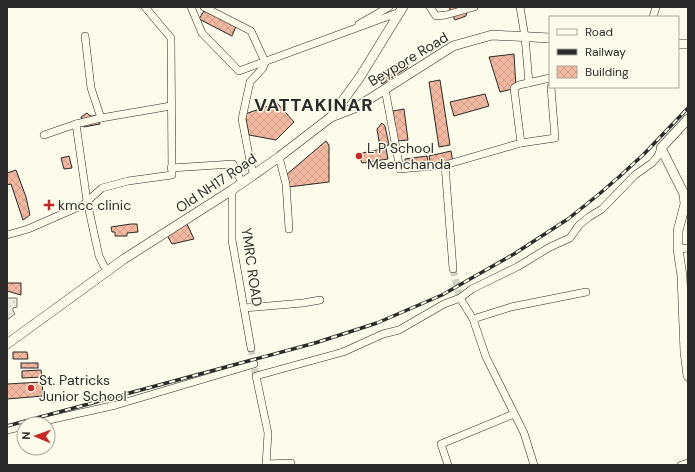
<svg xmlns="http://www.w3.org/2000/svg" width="695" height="472" font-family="'DM Sans',sans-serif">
<defs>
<pattern id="park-dots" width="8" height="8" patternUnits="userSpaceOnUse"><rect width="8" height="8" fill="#ecebdb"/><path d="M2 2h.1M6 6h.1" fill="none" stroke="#cbcabc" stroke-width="1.8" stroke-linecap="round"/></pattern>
<pattern id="building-cross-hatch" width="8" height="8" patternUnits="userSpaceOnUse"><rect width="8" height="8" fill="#f2b8a0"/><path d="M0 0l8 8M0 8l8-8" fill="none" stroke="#d09e8a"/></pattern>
</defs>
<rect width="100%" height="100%" fill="#fdfbea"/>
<path fill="url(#park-dots)" stroke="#74746e" d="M7,298H17V307L13,308V311L15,314L7,320Z"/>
<g fill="url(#building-cross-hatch)" stroke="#2b2b2b">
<path d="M449,7H473L468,9L466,16L455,20Z"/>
<path d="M204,11L236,26L232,36L199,19Z"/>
<path d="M514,54L516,88L500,92L489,57Z"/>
<path d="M403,60L408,67L382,84L378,76Z"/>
<path d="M440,80L450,145L439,147L429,82Z"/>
<path d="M485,94L489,106L454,116L450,102Z"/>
<path d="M277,103L294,122L276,140L249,135L245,114Z"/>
<path d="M404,109L408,140L397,141L393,111Z"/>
<path d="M87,113L90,116H96L100,124L84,127L81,117Z"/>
<path d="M382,123L385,126L389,145L380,147L377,129Z"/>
<path d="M326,141L329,145V182L288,187L286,175Z"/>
<path d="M386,148L388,159L362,163L358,154Z"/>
<path d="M451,151L453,162L431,166L429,156Z"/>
<path d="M69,156L72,168L64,169L61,158Z"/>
<path d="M427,156L429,166L406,170L405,159Z"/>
<path d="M16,170L26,197L30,215L23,220L11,184L7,185V173Z"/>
<path d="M131,224H137L138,232L127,233V236H115V232H112L111,227Z"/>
<path d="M187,224L194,239L172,244L167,235Z"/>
<path d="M7,283H21V295L7,291Z"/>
<path d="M13,352H27L28,359H13Z"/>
<rect x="21" y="363" width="17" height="5"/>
<path d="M41,370L42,377L22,378V371Z"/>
<path d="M42,382L43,396L7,399V383V384Z"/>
</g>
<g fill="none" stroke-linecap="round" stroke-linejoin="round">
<g stroke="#d3d1c4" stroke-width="7" stroke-dasharray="7 3.5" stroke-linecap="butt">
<path d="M453,269L460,298"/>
<path d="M251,348L256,376"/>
</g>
<defs>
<g id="minor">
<path d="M191,7L202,33L239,71L400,12"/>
<path d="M204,7L251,31L265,62L263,68L250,82L242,119L251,166L254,174"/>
<path d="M430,7L436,16L446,15L474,7"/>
<path d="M520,7L525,37L529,83"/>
<path d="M653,17L656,7"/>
<path d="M359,24L389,7"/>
<path d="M85,36L91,88L101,118"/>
<path d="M385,89L400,169L445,165L453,269"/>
<path d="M76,124L87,201L99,256L107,272"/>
<path d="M44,135L76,124L101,118L171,106"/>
<path d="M521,143L514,88L519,85L550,78"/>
<path d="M279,157L286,184L289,229"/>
<path d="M445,165L521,143L555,138L551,87"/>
<path d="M171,168L233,164L242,183"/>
<path d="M232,190V240L251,348"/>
<path d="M7,235L28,229L83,205L102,188L128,181L172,175L171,38L145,7"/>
<path d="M678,249L688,248"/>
<path d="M460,298L473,319L486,357L524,433L534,465"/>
<path d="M244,308L303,303L320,300"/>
<path d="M473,319L511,307L586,292"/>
<path d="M31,424L116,405L254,364"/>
<path d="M7,430L24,426"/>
<path d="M266,464L291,463"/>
<path d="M266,465L268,433L256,376L343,352L383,334L399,330L444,304L460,298L472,289L517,267L550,247L570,238L579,225L589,217L602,209L635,175L652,163L658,156L661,148"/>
<path d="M448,465L441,444L514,414"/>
<path d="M681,465L688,463"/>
</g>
<g id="major">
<path d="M678,44H688"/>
<path d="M331,117L357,107L453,46L492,35L550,38"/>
<path d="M688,119L661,148L684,194L685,204L678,231V249L682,276L685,352L688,376"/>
<path d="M7,344L124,259L232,190L279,157L331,117L360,77L403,7"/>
</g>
</defs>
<use href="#minor" stroke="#2b2b2b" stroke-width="8"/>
<use href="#major" stroke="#2b2b2b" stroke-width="10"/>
<use href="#minor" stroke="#fdfbea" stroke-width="7"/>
<use href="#major" stroke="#fdfbea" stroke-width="9"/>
<defs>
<path id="rail" d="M7,426L315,343L377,323L442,295L514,254L568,219L598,195L620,176L644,154L688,108"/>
</defs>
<use href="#rail" stroke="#2b2b2b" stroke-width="3.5"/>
<use href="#rail" stroke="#fdfbea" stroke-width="2" stroke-dasharray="6" stroke-linecap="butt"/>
</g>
<g fill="#c62828" stroke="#fdfbea" stroke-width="1.5">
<circle cx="359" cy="156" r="4"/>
<path d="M47 199h4v4h4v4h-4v4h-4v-4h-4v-4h4z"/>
<circle cx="31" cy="388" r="4"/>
</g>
<g text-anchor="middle" stroke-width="3" stroke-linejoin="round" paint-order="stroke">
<g font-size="14" fill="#2b2b2b" stroke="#fdfbea">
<text transform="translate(408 59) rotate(-31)" y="5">Beypore Road</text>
<text transform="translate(216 183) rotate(-34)" y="5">Old NH17 Road</text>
<text transform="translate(252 267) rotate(82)" y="5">YMRC ROAD</text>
</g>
<g font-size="14" fill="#2b2b2b" stroke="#fdfbea" text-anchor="start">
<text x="367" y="153">L P School<tspan x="367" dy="16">Meenchanda</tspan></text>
<text x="58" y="210">kmcc clinic</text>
<text x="39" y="385">St. Patricks<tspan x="39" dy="16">Junior School</tspan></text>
</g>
<g font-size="18" font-weight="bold" letter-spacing="1" fill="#2b2b2b" stroke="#fdfbea">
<text x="314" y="111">VATTAKINAR</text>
</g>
</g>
<rect width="695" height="472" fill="none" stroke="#2b2b2b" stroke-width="16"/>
<rect x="549" y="16" width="130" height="72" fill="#fdfbea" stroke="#a9a89e"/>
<rect x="557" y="29" width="20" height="6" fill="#fdfbea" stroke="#a9a89e"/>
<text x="585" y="36" font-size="12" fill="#2b2b2b">Road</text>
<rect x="557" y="49" width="20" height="6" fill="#2b2b2b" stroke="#a9a89e"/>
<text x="585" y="56" font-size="12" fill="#2b2b2b">Railway</text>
<rect x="557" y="66" width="20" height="12" fill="url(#building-cross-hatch)" stroke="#a9a89e"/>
<text x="585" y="76" font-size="12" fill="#2b2b2b">Building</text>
<g transform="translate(36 436) rotate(272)"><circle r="19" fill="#fdfbea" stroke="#a9a89e"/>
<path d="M0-3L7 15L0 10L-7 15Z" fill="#c62828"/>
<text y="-6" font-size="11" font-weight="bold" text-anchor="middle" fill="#2b2b2b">N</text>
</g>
</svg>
